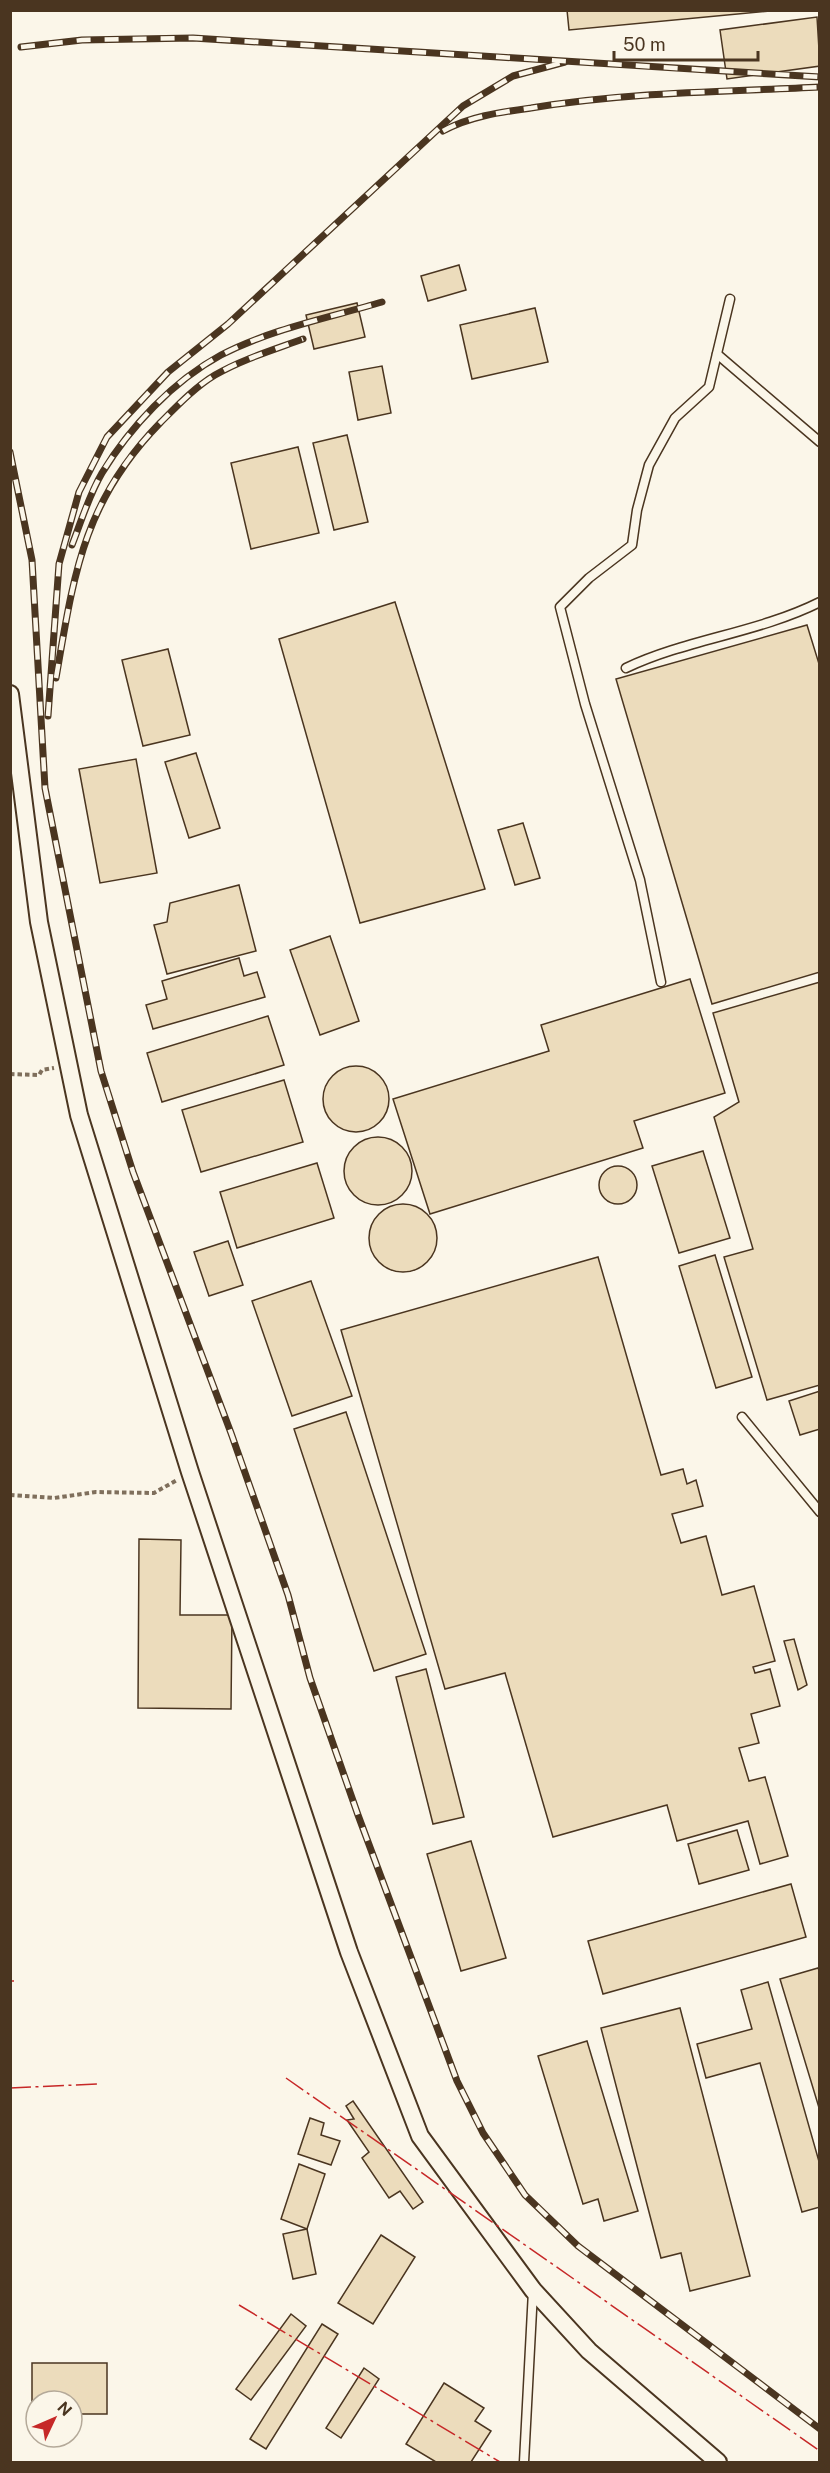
<svg xmlns="http://www.w3.org/2000/svg" width="830" height="2473" font-family="'Public Sans',sans-serif">
<rect width="100%" height="100%" fill="#fbf6e9"/>
<g fill="#ecdcbc" stroke="#4a3520" stroke-width="1.5">
<path d="M567,10H781L569,30Z"/>
<path d="M817,17L820,66L727,79L720,30Z"/>
<path d="M459,265L466,290L428,301L421,276Z"/>
<path d="M357,303L365,337L314,349L306,315Z"/>
<path d="M535,308L548,362L472,379L460,325Z"/>
<path d="M382,366L391,413L358,420L349,372Z"/>
<path d="M347,435L368,522L334,530L313,443Z"/>
<path d="M298,447L319,533L251,549L231,463Z"/>
<path d="M395,602L485,889L360,923L279,639Z"/>
<path d="M807,625L820,667V972L712,1004L616,679Z"/>
<path d="M168,649L190,735L143,746L122,660Z"/>
<path d="M196,753L220,828L189,838L165,762Z"/>
<path d="M136,759L157,873L100,883L79,769Z"/>
<path d="M523,823L540,878L515,885L498,830Z"/>
<path d="M239,885L256,951L167,974L154,925L167,922L170,903Z"/>
<path d="M330,936L359,1021L320,1035L290,950Z"/>
<path d="M239,958L244,976L257,972L265,997L153,1029L146,1005L167,999L162,981Z"/>
<path d="M690,979L725,1093L634,1121L643,1148L430,1214L393,1099L549,1051L541,1025Z"/>
<path d="M820,982V1385L767,1400L724,1257L753,1249L714,1117L739,1102L713,1013Z"/>
<path d="M268,1016L284,1065L162,1102L147,1053Z"/>
<circle cx="356" cy="1099" r="33"/>
<path d="M284,1080L303,1142L201,1172L182,1110Z"/>
<circle cx="378" cy="1171" r="34"/>
<path d="M703,1151L730,1238L679,1253L652,1166Z"/>
<path d="M317,1163L334,1218L237,1248L220,1192Z"/>
<circle cx="618" cy="1185" r="19"/>
<circle cx="403" cy="1238" r="34"/>
<path d="M228,1241L243,1285L209,1296L194,1252Z"/>
<path d="M715,1255L752,1377L716,1388L679,1266Z"/>
<path d="M598,1257L661,1475L683,1469L687,1484L696,1480L703,1506L672,1514L681,1543L706,1536L722,1595L754,1586L775,1661L753,1667L755,1673L770,1669L780,1706L751,1714L759,1743L739,1748L749,1781L765,1777L788,1856L760,1864L748,1821L677,1841L667,1805L553,1837L505,1673L445,1689L341,1330Z"/>
<path d="M311,1281L352,1396L292,1416L252,1301Z"/>
<path d="M820,1391V1429L800,1435L789,1401Z"/>
<path d="M346,1412L426,1654L374,1671L294,1429Z"/>
<path d="M139,1539L181,1540L180,1615H232L231,1709L138,1708Z"/>
<path d="M794,1639L807,1685L798,1690L784,1641Z"/>
<path d="M426,1669L464,1817L433,1824L396,1677Z"/>
<path d="M737,1830L749,1870L699,1884L688,1844Z"/>
<path d="M471,1841L506,1958L461,1971L427,1854Z"/>
<path d="M791,1884L806,1937L603,1994L588,1941Z"/>
<path d="M818,1968L820,1973V2111L780,1979Z"/>
<path d="M768,1982L820,2165V2207L802,2212L760,2063L706,2078L697,2044L752,2029L741,1990Z"/>
<path d="M680,2008L750,2276L690,2291L681,2253L661,2258L601,2028Z"/>
<path d="M587,2041L638,2211L604,2221L598,2199L583,2204L538,2056Z"/>
<path d="M353,2101L423,2202L413,2209L400,2191L389,2198L362,2158L369,2152L347,2120L354,2119L346,2106Z"/>
<path d="M310,2118L324,2123L321,2135L340,2141L331,2165L298,2154Z"/>
<path d="M299,2164L325,2174L307,2229L281,2219Z"/>
<path d="M307,2229L316,2274L293,2279L283,2234Z"/>
<path d="M381,2235L415,2257L373,2324L338,2303Z"/>
<path d="M291,2314L306,2326L251,2400L236,2389Z"/>
<path d="M322,2324L338,2334L266,2449L250,2439Z"/>
<path d="M32,2363H107V2414H72V2401H36V2414H32Z"/>
<path d="M364,2368L379,2379L341,2438L326,2428Z"/>
<path d="M444,2383L484,2408L475,2421L491,2431L471,2462H436L406,2444Z"/>
</g>
<g fill="none" stroke-linecap="round" stroke-linejoin="round">
<defs>
<g id="service">
<path d="M717,354L820,442"/>
<path d="M626,668C687,639 758,633 820,602"/>
<path d="M661,982L640,880L585,704L560,607L589,578L632,545L637,510L649,465L675,418L709,387L730,299"/>
<path d="M742,1417L820,1512"/>
<path d="M524,2462L533,2291"/>
</g>
<path id="minor" d="M10,694L39,922L79,1115L190,1472L349,1952L420,2136L533,2290L589,2351L718,2462"/>
</defs>
<use href="#service" stroke="#4a3520" stroke-width="11"/>
<use href="#minor" stroke="#4a3520" stroke-width="20"/>
<g stroke="#7f6f5c" stroke-width="4" stroke-dasharray="4.5 3" stroke-linecap="butt">
<path d="M10,1074L39,1075L42,1070L54,1068"/>
<path d="M10,1495L54,1498L96,1492L154,1493L177,1480"/>
</g>
<use href="#service" stroke="#fbf6e9" stroke-width="8"/>
<use href="#minor" stroke="#fbf6e9" stroke-width="16"/>
<defs>
<g id="rail">
<path d="M21,47L82,40L193,38L820,77"/>
<path d="M443,131C470,116 502,112 531,108C627,92 723,92 820,87"/>
<path d="M10,452L32,560L45,788L101,1071L133,1172L231,1433L288,1595L310,1678L358,1815L457,2081L483,2133L525,2195L578,2246L820,2429"/>
<path d="M72,545C81,522 89,495 102,473C130,427 173,381 221,355C271,329 328,318 382,302"/>
<path d="M56,678C74,574 83,502 160,423C177,406 195,387 215,375C243,359 273,350 303,339"/>
<path d="M48,716L59,564L79,492L107,437L168,372L228,324L463,106L513,76L565,62"/>
</g>
</defs>
<use href="#rail" stroke="#4a3520" stroke-width="7"/>
<use href="#rail" stroke="#fbf6e9" stroke-width="4.5" stroke-dasharray="14" stroke-linecap="butt"/>
<g stroke="#c62828" stroke-width="1.5" stroke-dasharray="21 4.5 3 4.5" stroke-linecap="butt">
<path d="M10,1981H14"/>
<path d="M286,2078L820,2451"/>
<path d="M10,2088L99,2084"/>
<path d="M239,2305L500,2462"/>
</g>
</g>
<rect width="830" height="2473" fill="none" stroke="#4a3520" stroke-width="24"/>
<g transform="translate(54 2419) rotate(46)"><circle r="28" fill="#fbf6e9" stroke="#b4a999" stroke-width="1.5"/>
<path d="M0-4.5L10 22L0 15L-10 22Z" fill="#c62828"/>
<text y="-9" font-size="16" font-weight="bold" text-anchor="middle" fill="#4a3520">N</text>
</g>
<path d="M614 51v9h144v-9" fill="none" stroke="#4a3520" stroke-width="3"/>
<text x="623" y="51" font-size="18" fill="#4a3520" stroke="#fbf6e9" stroke-width="4.5" paint-order="stroke">50 m</text>
</svg>
